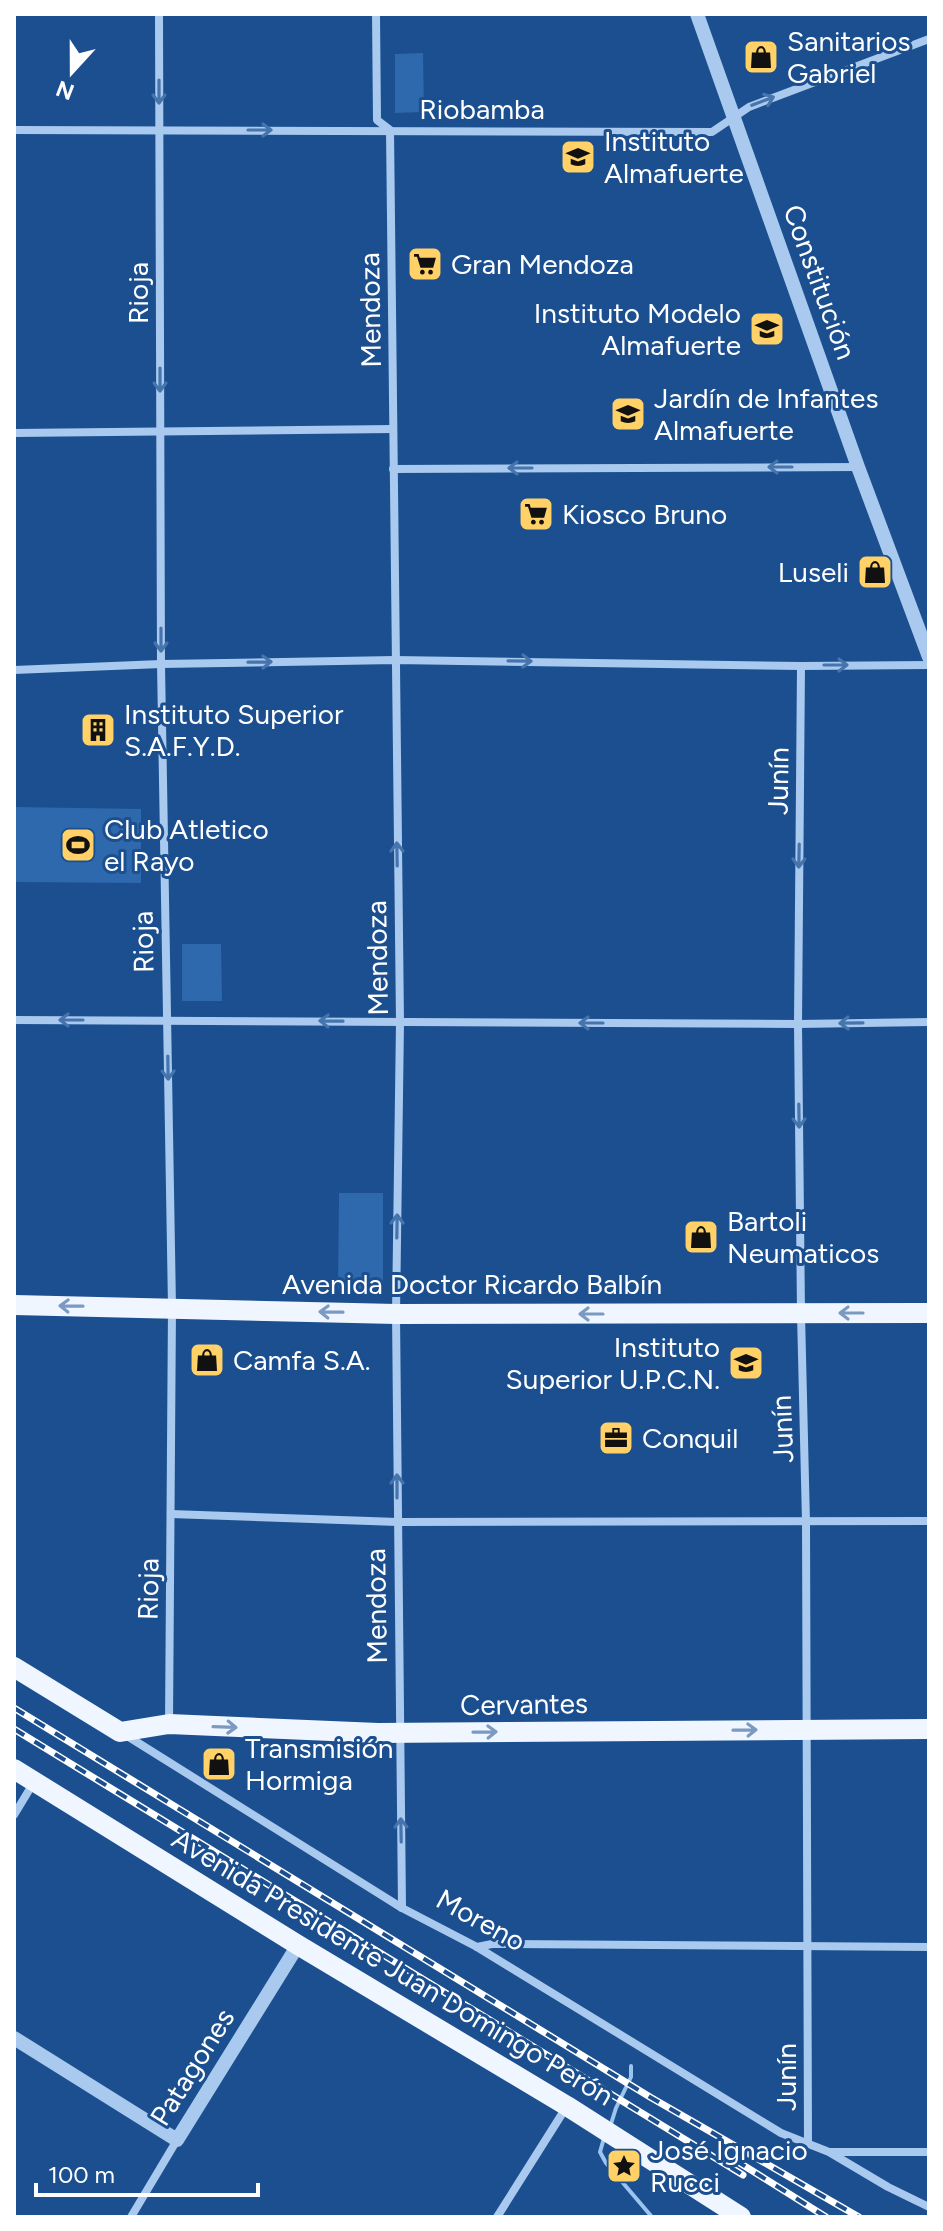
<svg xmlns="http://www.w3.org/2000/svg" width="943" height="2231" font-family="Figtree,sans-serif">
<rect width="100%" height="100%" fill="#1b4f8f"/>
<g fill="#2e69ad">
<path d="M423,53L424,112L395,113V54Z"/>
<path d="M14,807L141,809V883L14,882Z"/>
<path d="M182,944H221L222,1001H182Z"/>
<path d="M339,1193H383V1290L338,1289Z"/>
</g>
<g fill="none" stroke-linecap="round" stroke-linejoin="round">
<g stroke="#9cc4f0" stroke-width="4">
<path d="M610,2127L616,2108L631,2077V2066"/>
<path d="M604,2138L600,2152L606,2163L652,2217"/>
</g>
<g stroke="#a9c9ee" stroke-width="8">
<path d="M159,14L161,664L172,1307L169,1724"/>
<path d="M376,14L377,120L390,130L400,1022L396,1314L402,1908"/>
<path d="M14,130L712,132L749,107L929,39"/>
<path d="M14,433L393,429"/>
<path d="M393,469L858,467"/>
<path d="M801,666L798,1024L801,1314L806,1522L808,2144"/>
<path d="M14,670L161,664L395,660L801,666L929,665"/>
<path d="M14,1020L798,1024L929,1022"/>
<path d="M171,1514L398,1522L929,1521"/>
<path d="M124,1734L402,1908L477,1947L781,2133L829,2152L888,2187L929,2207"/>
<path d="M14,1815L34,1782"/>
<path d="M477,1947L492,1944L929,1947"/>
<path d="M830,2152H929"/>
<path d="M131,2217L177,2140"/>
<path d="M497,2217L567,2106"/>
</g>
<g stroke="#a9c9ee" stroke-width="14">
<path d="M697,14L858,467L929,657"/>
<path d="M14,2038L177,2140L298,1945"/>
</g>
<g stroke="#f0f6ff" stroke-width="20">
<path d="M14,1305L396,1314L929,1313"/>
<path d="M14,1667L120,1732L169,1724L378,1733L929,1729"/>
<path d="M14,1769L298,1945L567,2106L741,2217"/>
</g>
<defs>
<g id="rail">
<path d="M14,1708L650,2097L859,2217"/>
<path d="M14,1729L743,2175"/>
<path d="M735,2160L826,2217"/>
</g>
</defs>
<use href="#rail" stroke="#fff" stroke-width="7"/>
<use href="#rail" stroke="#1b4f8f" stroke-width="4" stroke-dasharray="12" stroke-linecap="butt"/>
</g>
<defs><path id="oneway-shaft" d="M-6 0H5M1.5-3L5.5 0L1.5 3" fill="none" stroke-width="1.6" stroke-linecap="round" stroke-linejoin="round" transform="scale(2)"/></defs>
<g stroke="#4674ac">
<use href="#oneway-shaft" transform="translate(159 92) rotate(90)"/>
<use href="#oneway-shaft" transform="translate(763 101) rotate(-21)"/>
<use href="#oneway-shaft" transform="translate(260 130)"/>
<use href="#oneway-shaft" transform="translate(160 380) rotate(90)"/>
<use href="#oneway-shaft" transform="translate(780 467) rotate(180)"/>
<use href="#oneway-shaft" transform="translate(520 468) rotate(180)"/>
<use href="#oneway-shaft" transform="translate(161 640) rotate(90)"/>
<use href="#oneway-shaft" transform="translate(520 661) rotate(1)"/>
<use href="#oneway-shaft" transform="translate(260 662) rotate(-1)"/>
<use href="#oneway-shaft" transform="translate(836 665)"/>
<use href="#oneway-shaft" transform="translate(397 854) rotate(-91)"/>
<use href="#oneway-shaft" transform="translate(799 856) rotate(91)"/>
<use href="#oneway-shaft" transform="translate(71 1020) rotate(-180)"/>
<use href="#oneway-shaft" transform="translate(331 1021) rotate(-179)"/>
<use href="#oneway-shaft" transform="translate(591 1023) rotate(-180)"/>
<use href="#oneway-shaft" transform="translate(851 1023) rotate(179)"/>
<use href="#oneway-shaft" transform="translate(168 1068) rotate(89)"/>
<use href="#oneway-shaft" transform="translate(799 1116) rotate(89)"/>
<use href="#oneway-shaft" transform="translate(397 1226) rotate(-89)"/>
<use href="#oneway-shaft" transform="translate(397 1486) rotate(-90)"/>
<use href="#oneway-shaft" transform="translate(401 1830) rotate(-91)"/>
</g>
<g stroke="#7b9ac1">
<use href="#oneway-shaft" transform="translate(71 1306) rotate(-179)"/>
<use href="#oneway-shaft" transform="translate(331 1312) rotate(-179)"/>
<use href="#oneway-shaft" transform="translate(851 1313) rotate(180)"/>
<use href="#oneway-shaft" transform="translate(591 1314) rotate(-180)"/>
<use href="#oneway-shaft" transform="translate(225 1727) rotate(2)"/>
<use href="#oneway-shaft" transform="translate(745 1730) rotate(-1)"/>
<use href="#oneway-shaft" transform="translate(485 1732) rotate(-1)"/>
</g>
<defs>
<symbol id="shop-square" viewBox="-11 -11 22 22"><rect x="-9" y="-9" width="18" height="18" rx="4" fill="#ffd166" stroke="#1b4f8f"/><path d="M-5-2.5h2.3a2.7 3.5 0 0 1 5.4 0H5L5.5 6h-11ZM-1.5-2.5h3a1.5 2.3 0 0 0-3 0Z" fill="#111"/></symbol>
<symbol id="school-square" viewBox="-11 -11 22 22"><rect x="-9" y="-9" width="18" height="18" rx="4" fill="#ffd166" stroke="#1b4f8f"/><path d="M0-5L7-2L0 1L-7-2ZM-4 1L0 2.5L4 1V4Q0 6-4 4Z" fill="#111"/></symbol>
<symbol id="supermarket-square" viewBox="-11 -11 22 22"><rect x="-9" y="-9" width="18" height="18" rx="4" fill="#ffd166" stroke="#1b4f8f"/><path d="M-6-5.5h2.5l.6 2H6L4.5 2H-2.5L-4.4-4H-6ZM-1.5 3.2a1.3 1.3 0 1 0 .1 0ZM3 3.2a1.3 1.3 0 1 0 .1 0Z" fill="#111"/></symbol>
<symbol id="building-square" viewBox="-11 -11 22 22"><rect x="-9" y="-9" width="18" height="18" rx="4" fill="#ffd166" stroke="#1b4f8f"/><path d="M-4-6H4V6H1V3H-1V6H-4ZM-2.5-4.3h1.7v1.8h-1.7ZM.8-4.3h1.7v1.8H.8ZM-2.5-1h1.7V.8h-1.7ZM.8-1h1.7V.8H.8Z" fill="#111"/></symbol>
<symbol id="stadium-square" viewBox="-11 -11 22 22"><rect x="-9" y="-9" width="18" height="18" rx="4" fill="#ffd166" stroke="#1b4f8f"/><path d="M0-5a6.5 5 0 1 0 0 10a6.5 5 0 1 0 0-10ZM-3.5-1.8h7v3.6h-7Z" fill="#111"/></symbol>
<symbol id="office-square" viewBox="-11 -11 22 22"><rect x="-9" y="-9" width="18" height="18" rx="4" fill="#ffd166" stroke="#1b4f8f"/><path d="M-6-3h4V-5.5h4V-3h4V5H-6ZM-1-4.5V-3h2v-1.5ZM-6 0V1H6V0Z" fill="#111"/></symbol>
<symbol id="sight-square" viewBox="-11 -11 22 22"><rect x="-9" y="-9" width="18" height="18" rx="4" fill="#ffd166" stroke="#1b4f8f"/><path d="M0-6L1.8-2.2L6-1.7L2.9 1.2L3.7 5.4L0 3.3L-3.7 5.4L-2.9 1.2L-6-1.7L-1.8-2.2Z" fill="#111"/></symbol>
</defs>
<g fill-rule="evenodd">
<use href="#shop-square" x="741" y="37" width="40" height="40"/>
<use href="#school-square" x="558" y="137" width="40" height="40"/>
<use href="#supermarket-square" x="405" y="244" width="40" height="40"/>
<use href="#school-square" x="747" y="309" width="40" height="40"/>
<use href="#school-square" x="608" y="394" width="40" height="40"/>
<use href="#supermarket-square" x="516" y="494" width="40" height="40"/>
<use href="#shop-square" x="855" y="552" width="40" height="40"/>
<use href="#building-square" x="78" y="710" width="40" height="40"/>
<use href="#stadium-square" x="58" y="825" width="40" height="40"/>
<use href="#shop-square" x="681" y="1217" width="40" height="40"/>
<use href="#shop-square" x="187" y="1340" width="40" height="40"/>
<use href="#school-square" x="726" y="1343" width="40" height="40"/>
<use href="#office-square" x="596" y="1418" width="40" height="40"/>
<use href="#shop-square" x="199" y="1744" width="40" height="40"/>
<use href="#sight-square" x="604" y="2146" width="40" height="40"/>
</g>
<g text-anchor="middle" stroke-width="6" stroke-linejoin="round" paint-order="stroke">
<g font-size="28" fill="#fff" stroke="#1b4f8f" text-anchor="start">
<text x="787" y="51">Sanitarios<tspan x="787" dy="32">Gabriel</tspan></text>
<text x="604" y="151">Instituto<tspan x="604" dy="32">Almafuerte</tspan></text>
<text x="451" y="274">Gran Mendoza</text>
<text x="741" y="323" text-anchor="end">Instituto Modelo<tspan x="741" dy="32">Almafuerte</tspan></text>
<text x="654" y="408">Jardín de Infantes<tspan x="654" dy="32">Almafuerte</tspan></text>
<text x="562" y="524">Kiosco Bruno</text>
<text x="849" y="582" text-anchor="end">Luseli</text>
<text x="124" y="724">Instituto Superior<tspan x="124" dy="32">S.A.F.Y.D.</tspan></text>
<text x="104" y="839">Club Atletico<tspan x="104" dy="32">el Rayo</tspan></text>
<text x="727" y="1231">Bartoli<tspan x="727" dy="32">Neumaticos</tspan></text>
<text x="720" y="1357" text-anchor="end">Instituto<tspan x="720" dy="32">Superior U.P.C.N.</tspan></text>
<text x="233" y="1370">Camfa S.A.</text>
<text x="642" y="1448">Conquil</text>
<text x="245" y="1758">Transmisión<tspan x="245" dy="32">Hormiga</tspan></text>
<text x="650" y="2160">José Ignacio<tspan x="650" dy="32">Rucci</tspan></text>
</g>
<g font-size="28" fill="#fff" stroke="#1b4f8f">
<text x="482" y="119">Riobamba</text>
<text transform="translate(820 282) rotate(70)" y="10">Constitución</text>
<text transform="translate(138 293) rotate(-90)" y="10">Rioja</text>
<text transform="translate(370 310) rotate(-91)" y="10">Mendoza</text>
<text transform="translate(778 781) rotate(-89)" y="10">Junín</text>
<text transform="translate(143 942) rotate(-91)" y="10">Rioja</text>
<text transform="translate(377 958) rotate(-91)" y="10">Mendoza</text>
<text x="472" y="1294">Avenida Doctor Ricardo Balbín</text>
<text transform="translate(782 1429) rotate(-92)" y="10">Junín</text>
<text transform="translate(148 1589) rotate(-89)" y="10">Rioja</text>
<text transform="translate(376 1606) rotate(-91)" y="10">Mendoza</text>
<text transform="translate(524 1704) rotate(-1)" y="10">Cervantes</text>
<text transform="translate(481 1920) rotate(29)" y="10">Moreno</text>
<text transform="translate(393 1967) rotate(31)" y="10">Avenida Presidente Juan Domingo Perón</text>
<text transform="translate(192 2067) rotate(-58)" y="10">Patagones</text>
<text transform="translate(786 2077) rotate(-90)" y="10">Junín</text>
</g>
</g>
<rect width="943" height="2231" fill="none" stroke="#ffffff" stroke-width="32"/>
<g transform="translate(72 72) rotate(201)" stroke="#1b4f8f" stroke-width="6" paint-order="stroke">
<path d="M0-6L14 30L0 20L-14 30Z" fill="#ffffff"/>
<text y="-12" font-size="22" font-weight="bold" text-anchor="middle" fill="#ffffff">N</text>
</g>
<path d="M36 2183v12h222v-12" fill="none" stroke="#ffffff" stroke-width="4"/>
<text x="48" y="2183" font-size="24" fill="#ffffff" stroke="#1b4f8f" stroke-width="6" paint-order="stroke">100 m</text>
</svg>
